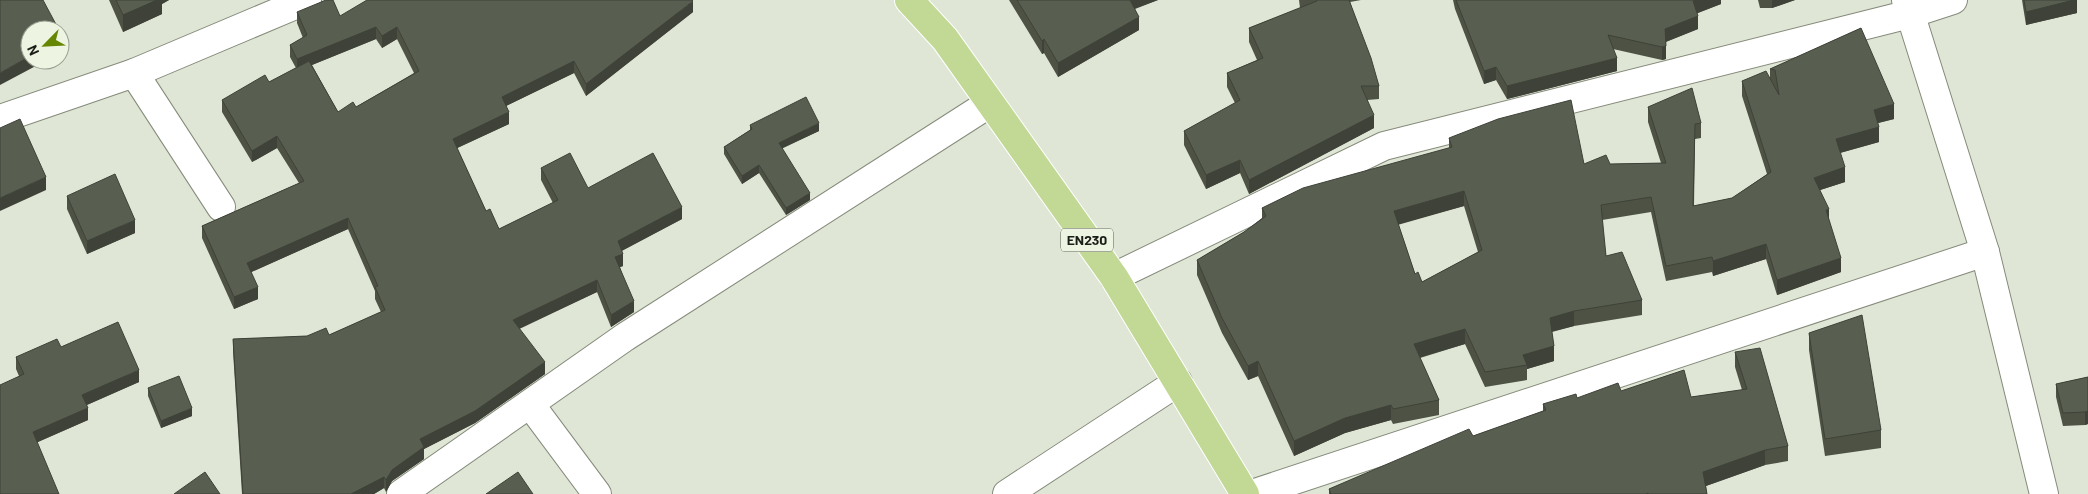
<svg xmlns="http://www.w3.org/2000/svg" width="2088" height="494" font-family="Barlow,sans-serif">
<rect width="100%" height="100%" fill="#dfe6d5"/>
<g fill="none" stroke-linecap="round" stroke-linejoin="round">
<defs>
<g id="minor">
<path d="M1906,0L1985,252L2044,494"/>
<path d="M134,73L221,207"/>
<path d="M0,119L134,73L307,0"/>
<path d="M1114,277L1384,146L1910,14L1953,0"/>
<path d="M530,404L597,494"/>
<path d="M401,494L625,337L990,103"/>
<path d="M1007,494L1178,382"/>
<path d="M1252,494L1985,252"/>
</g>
<path id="major" d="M909,0L945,39L1114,277L1245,494"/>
</defs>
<use href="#minor" stroke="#858b7b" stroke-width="30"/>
<use href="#major" stroke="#fff" stroke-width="30"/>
<use href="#minor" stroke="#fff" stroke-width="28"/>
<use href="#major" stroke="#c2d995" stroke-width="28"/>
</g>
<g fill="#4d5245" fill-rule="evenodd">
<path d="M109,0H169L162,4V14L123,32Z"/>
<path d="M1009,0H1158L1135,9L1139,30L1058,77L1044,53L1042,54Z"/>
<path d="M1299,0H1361L1350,2L1379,86V99L1367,100L1374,128L1249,194L1240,173L1206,189L1184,145V131L1235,103L1227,87V73L1257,60L1249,42V28L1300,8Z"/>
<path d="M1453,0H1721V4L1697,13L1698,29L1666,42V59L1662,60L1613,49L1617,71L1507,99L1496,80L1484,84L1455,9Z"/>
<path d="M1758,0H1795L1772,8H1760Z"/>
<path d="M2022,0H2077V13L2026,25Z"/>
<path d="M297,12L340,16L693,12L586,96L574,73L506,106L509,124L457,148L486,211L499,229L553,203L541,180V168L588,188L682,219L621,251L623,266L620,267L634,312L611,327L597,292L519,328L545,374L475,423L424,449V459L392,481L386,492L384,488L374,494H242L233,351V339L329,335L381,312L375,299V291L348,229L251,272L258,299L234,309L202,238V226L299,183L277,148L252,162L222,112V100L269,82L296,68L290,57V45L303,38L297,23ZM376,39L382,48L397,39L414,73L356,107L338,112L312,65Z"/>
<path d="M1861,28L1894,119L1878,123L1879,142L1840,153L1845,182L1820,190L1829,220L1841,272L1777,295L1766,259L1713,276L1712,272L1666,281L1651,212L1602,220L1606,256L1642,300V315L1574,326L1552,332L1554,361L1527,369V380L1485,387L1465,344L1420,358L1439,400V415L1393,424L1391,420L1345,433L1294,456L1258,376L1248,380L1222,333L1197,275V260L1244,232L1262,218V208L1449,148V138L1584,164H1610L1661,163L1648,122V107L1701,123V138L1695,139L1694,206L1732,198L1767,174L1742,96V81L1770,78V69ZM1464,206L1478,252L1422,282L1415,274L1398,224Z"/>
<path d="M750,125L819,131L782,148L810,200L786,215L759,173L742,184L724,154V147L750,130Z"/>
<path d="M67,196L135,233L87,254L67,209Z"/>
<path d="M1809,333L1881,430V448L1825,456L1809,350Z"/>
<path d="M61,347L139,382L87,405L88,420L38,442L0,494L19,376L16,369V357Z"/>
<path d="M1735,352L1788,446V461L1765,465L1706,486L1707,494H1329V489L1543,411V404L1621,391L1691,397L1742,390L1735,367Z"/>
<path d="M2088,377V424L2085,425L2063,426L2056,397V384Z"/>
<path d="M148,388L192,416L161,428L148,396Z"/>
</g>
<g fill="#3e4238">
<path d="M157,0H169L162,4V14L123,32V15Z"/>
<path d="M1128,0H1158L1128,11Z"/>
<path d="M1697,0H1721V4L1693,15V1Z"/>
<path d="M1772,0H1795L1772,8Z"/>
<path d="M2074,0H2077V13L2026,25V12Z"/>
<path d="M693,1V12L586,96V84Z"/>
<path d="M1698,16V29L1665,42V29Z"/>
<path d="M1139,17V30L1058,77V63Z"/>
<path d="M376,27V39L297,71V59Z"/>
<path d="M397,27V39L382,48V36Z"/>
<path d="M64,38V51L60,53V40Z"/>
<path d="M1044,39V53L1042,54V41Z"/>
<path d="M1666,46V59L1662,60V47Z"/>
<path d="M30,56V60H47L0,85V73Z"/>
<path d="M1617,58V71L1507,99V86Z"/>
<path d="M574,61V73L502,108V97Z"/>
<path d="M1496,67V80L1484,84V71Z"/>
<path d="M1894,104V119L1874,124V110Z"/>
<path d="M509,112V124L453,150V139Z"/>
<path d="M1374,115V128L1249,194V180Z"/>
<path d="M819,123V131L779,150V143Z"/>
<path d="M1879,127V142L1836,154V139Z"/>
<path d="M277,136V148L252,162V151Z"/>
<path d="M1240,160V173L1206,189V175Z"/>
<path d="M759,165V173L742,184V176Z"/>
<path d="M1845,167V182L1814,192V178Z"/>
<path d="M46,177V190L0,211V198Z"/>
<path d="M1464,191V206L1394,226V211Z"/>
<path d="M810,193V200L786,215V208Z"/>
<path d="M682,207V219L618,253V241Z"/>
<path d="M1829,209V224L1826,210Z"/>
<path d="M348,218V229L247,274V263Z"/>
<path d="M135,220V233L87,254V241Z"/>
<path d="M1766,244V259L1713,276V261Z"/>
<path d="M623,254V266L615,269V257Z"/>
<path d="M1841,258V272L1777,295V280Z"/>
<path d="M597,280V292L513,332V320Z"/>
<path d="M258,287V299L234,309V297Z"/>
<path d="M634,301V312L611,327V315Z"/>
<path d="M1574,311V326L1550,332V318Z"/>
<path d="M1465,329V344L1414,359V344Z"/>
<path d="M1554,346V361L1527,369V365L1523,355Z"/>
<path d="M1258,361V376L1248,380V366Z"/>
<path d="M545,362V374L475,423L424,449V459L392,481L386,492V480L392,470L420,439Z"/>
<path d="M139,370V382L82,407V395Z"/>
<path d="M1391,405V420L1345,433L1294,456V441L1345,418Z"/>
<path d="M88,408V420L33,444V432Z"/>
<path d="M192,408V416L161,428V421Z"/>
<path d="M2088,411V424L2085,425V412Z"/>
<path d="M1765,450V465L1703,487V472Z"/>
<path d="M384,477V488L374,494H351Z"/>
</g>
<g fill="#595f50" stroke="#3e4238" fill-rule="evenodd">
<path d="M0,0H43L59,30H30V56L0,73Z"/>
<path d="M116,0H157L123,15Z"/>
<path d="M326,0H333L340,16L367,0H692L693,1L586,84L574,61L502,97L509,112L453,139L486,211L490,209L499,229L558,200L541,168L570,153L588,188L653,153L682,207L618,241L623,254L615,257L634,301L611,315L597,280L513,320L545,362L475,411L420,439L424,447L392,470L386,480L384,477L351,494H243L233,339L307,336L326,328L329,335L385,310L375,287L378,286L348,218L247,263L258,287L234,297L202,226L304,181L277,136L252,151L222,100L265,75L269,82L309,61L338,112L353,102L356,107L419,71L397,27L382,36L376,27L297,59L290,45L307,35L297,12Z"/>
<path d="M1017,0H1130L1139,17L1058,63L1044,39L1042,41Z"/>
<path d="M1316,0H1349L1371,58L1379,86H1361L1374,115L1249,180L1240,160L1206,175L1184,131L1240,100L1227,73L1263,58L1249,28L1317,1Z"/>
<path d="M1456,0H1697L1693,1L1698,16L1665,29L1666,46L1662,47L1608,35L1617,58L1507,86L1496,67L1484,71Z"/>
<path d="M2024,0H2074L2026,12Z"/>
<path d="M1861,28L1894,104L1874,110L1879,127L1836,139L1845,167L1814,178L1829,209L1826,210L1841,258L1777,280L1766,244L1713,261L1712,257L1666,266L1651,197L1601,205L1606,256L1622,252L1642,300L1574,311L1550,318L1554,346L1523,355L1527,365L1485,372L1465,329L1414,344L1439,400L1393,409L1391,405L1345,418L1294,441L1258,361L1248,366L1222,318L1197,260L1244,232L1266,216L1262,208L1303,188L1452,147L1449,138L1498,119L1571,100L1584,164L1606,155L1610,164L1666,163L1648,107L1692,88L1701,123L1695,124L1693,206L1732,198L1771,172L1742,81L1766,71L1779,95L1775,70L1770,69ZM1464,191L1482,250L1422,282L1418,272L1415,274L1394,211Z"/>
<path d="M60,31L64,38L60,40Z"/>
<path d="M806,97L819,123L779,143L810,193L786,208L759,165L742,176L724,147L752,129L750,125Z"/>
<path d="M20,119L46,177L0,198V128Z"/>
<path d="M115,174L135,220L87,241L67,196Z"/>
<path d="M1862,315L1881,430L1825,439L1809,333Z"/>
<path d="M118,322L139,370L82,395L88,408L33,432L59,494H0V385L24,374L16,357L57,339L61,347Z"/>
<path d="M1760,348L1788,446L1765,450L1703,472L1707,494H1648V493L1646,494H1331L1329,489L1469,429L1473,436L1546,410L1543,404L1576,394L1577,398L1618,383L1621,391L1684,370L1691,397L1747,389L1735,352Z"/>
<path d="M179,376L192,408L161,421L148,388Z"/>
<path d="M2088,377V411L2085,412L2063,413L2056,384Z"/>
<path d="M205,472L220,494H174Z"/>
<path d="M518,472L533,494H486Z"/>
</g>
<g text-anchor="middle" stroke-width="5" stroke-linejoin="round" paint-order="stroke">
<rect fill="#edf4e2" stroke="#5a5e54" stroke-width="1" x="1061" y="228.5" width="52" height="23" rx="4"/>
<g font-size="14" font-weight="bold" fill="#1b1e17">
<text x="1087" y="245">EN230</text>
</g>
</g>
<g transform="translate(45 45) rotate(246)"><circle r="24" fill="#edf4e2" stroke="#999e91"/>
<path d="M0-4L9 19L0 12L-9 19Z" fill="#658601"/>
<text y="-8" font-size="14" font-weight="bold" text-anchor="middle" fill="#1b1e17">N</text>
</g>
</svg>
